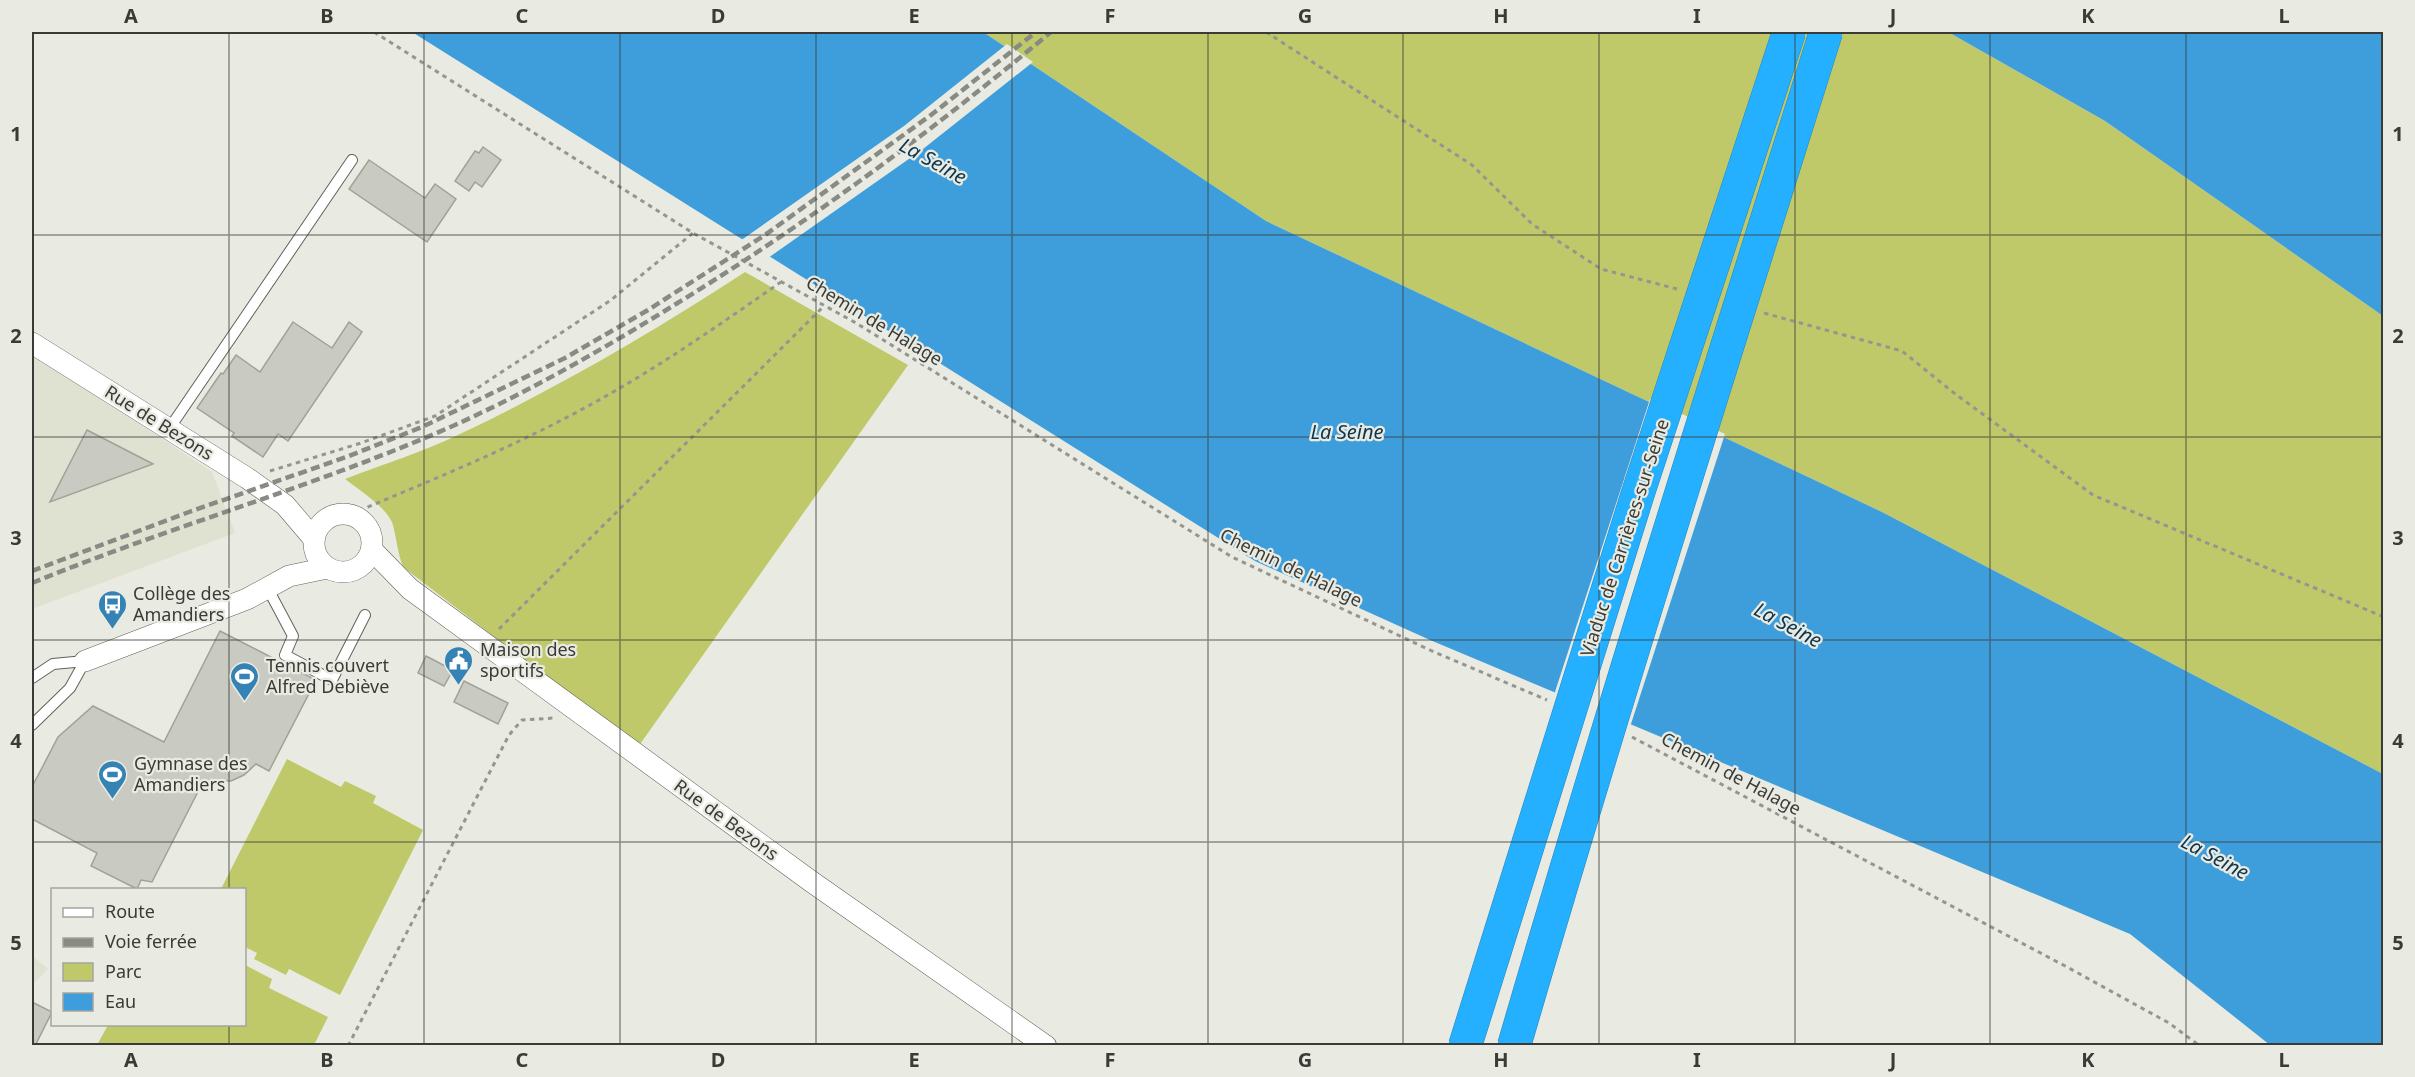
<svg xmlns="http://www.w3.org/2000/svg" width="2415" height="1077" font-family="'Noto Sans',sans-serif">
<rect width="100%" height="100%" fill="#e9ebe2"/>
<g fill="#dfe1d1">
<path d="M32,352L212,472L235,533L32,609Z"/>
<path d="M32,956L48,969L32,985Z"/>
</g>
<g fill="#bfc969">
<path d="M983,32H1948L2105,121L2383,316V774L1882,512L1266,221Z"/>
<path d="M745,272L908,365L638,747L403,567C397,550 397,541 393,525C388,508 359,490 345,479C383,464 423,452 460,434C559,387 653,332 745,272Z"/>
<path d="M287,759L341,787L345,781L376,796L373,803L423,830L340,995L289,969L286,975L254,959L257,953L245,947L244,890L221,889Z"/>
<path d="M245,965L272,979L269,988L328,1017L314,1045H97L108,1025L244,1024Z"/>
</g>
<g fill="#3e9edc">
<path d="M412,32H983L1266,221L1882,512L2383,774V1045H2270L2130,934L1430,640L1255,561Z"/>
<path d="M1948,32H2383V316L2105,121Z"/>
</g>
<g fill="#e9ebe2">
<path d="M1007,44L1033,62L923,149L768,258L740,241L904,126Z"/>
<path d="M1650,399L1725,434L1630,727L1554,695Z"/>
</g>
<g fill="#c9cac2" stroke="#a0a299" stroke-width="1.5">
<path d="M483,147L501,160L482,187L475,182L469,191L455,181L475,151L479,153Z"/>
<path d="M369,160L425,198L435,184L456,199L427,242L349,189Z"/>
<path d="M293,322L332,348L349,322L362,332L288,441L278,434L263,457L232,436L234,433L197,408L221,373L223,374L236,355L260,372Z"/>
<path d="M87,430L153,464L50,502Z"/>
<path d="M220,631L316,680L269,771L256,764L244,775L231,781L204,780L152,882L141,880L137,889L91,866L97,853L32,819V787L58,737L93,706L164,742Z"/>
<path d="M426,656L453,670L444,686L418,673Z"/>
<path d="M464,681L508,703L498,724L454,702Z"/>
<path d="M32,1002L52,1012L35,1046H32Z"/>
</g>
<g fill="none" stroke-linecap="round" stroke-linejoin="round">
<defs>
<g id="service">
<path d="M169,429L352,160"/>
<path d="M268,589L293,636L285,655L332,680L365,615"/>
<path d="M32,678L53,664L85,661L70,688L32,725"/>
</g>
<g id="minor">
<path d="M32,343L247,478L285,505L314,539"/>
<circle cx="343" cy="543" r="29"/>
<path d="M372,550L410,589L812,882L1046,1046"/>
<path d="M85,661L247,599L289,576L327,568"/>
</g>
</defs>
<use href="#service" stroke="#61625b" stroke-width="12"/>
<use href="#minor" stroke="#61625b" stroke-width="22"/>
<g stroke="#959690" stroke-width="3" stroke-dasharray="4.5 4.5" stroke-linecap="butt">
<path d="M374,32L693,233L856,323L1232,557L1432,651L1547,700"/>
<path d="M1266,32L1472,165L1532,224L1601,269L1677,289"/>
<path d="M1764,313L1902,351L1954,393L2093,495L2384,617"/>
<path d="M270,471L361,443L435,416L611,300L693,233"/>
<path d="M351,514C439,477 529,441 613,392C671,359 726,320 781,282"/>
<path d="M499,629L824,306"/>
<path d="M1632,737L2067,967L2169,1023L2200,1046"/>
<path d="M348,1046L509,735L522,720L554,718"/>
</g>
<use href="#service" stroke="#fff" stroke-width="10"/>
<use href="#minor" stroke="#fff" stroke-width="21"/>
<g stroke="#888a84" stroke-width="4.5" stroke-dasharray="9 4.5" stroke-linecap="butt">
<path d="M32,571L189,512L349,456L422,427L565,358L648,310L765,235L931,115L1036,32"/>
<path d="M32,583C171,526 317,486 455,425C532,390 605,348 676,304C808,223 932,131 1051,32"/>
</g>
<defs>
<g id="motorway-bridge">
<path d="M1465,1046L1638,493L1789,32"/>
<path d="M1514,1046C1613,706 1720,369 1826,32"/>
</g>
</defs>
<use href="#motorway-bridge" stroke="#2c86b9" stroke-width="34" stroke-linecap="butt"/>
<use href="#motorway-bridge" stroke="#24afff" stroke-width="33"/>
</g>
<path fill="none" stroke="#3a3b37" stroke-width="1.5" stroke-opacity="0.55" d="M229,32V890M424,32V1046M620,32V1046M816,32V1046M1012,32V1046M1208,32V1046M1403,32V1046M1599,32V1046M1795,32V1046M1990,32V1046M2186,32V1046M32,235H2384M32,437H2384M32,640H2384M32,842H2384M229,1024V1046"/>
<defs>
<symbol id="bus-pin" viewBox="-11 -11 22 30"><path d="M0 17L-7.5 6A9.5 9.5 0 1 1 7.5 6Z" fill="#3582b4" stroke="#e9ebe2"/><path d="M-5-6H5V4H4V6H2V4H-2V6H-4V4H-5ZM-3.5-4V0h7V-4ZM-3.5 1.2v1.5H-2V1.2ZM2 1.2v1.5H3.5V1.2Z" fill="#fff"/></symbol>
<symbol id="civic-pin" viewBox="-11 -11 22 30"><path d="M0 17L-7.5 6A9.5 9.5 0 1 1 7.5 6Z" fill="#3582b4" stroke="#e9ebe2"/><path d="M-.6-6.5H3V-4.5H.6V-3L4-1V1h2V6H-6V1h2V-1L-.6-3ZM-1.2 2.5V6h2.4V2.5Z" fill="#fff"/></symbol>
<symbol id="stadium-pin" viewBox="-11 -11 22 30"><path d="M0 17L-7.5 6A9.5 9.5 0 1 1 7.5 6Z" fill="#3582b4" stroke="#e9ebe2"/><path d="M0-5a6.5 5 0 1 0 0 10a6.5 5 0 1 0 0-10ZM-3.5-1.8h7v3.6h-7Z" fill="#fff"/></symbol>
</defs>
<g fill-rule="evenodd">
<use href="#bus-pin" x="96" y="588" width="33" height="45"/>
<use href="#civic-pin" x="442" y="644" width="33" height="45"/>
<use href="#stadium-pin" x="228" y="660" width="33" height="45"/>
<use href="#stadium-pin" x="96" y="758" width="33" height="45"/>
</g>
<g text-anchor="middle" stroke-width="4.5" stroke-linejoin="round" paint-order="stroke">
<g font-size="18" fill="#3a3b37" stroke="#e9ebe2">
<text transform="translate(874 321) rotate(31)" y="6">Chemin de Halage</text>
<text transform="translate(159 423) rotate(32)" y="6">Rue de Bezons</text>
<text transform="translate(1625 538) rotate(-72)" y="6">Viaduc de Carrières-sur-Seine</text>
<text transform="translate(1291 568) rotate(26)" y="6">Chemin de Halage</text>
<text transform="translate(1731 774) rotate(28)" y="6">Chemin de Halage</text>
<text transform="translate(726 820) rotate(36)" y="6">Rue de Bezons</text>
</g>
<g font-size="18" fill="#3a3b37" stroke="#e9ebe2" text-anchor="start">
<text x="133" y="600">Collège des<tspan x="133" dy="21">Amandiers</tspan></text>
<text x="480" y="656">Maison des<tspan x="480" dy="21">sportifs</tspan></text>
<text x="266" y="672">Tennis couvert<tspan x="266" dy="21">Alfred Debiève</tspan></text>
<text x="134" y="770">Gymnase des<tspan x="134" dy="21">Amandiers</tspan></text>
</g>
<g font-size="20" font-style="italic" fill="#0e3650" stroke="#e9ebe2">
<text transform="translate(933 161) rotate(29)" y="7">La Seine</text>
<text x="1347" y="439">La Seine</text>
<text transform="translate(1788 625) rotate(28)" y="7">La Seine</text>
<text transform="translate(2215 857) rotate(28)" y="7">La Seine</text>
</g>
</g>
<rect width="2415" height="1077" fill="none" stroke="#e9ebe2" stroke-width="66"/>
<rect x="51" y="888" width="195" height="138" fill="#e9ebe2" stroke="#a3a59e" stroke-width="1.5"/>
<rect x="63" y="908" width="30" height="9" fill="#ffffff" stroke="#a3a59e" stroke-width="1.5"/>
<text x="105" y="918" font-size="18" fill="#3a3b37">Route</text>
<rect x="63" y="938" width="30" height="9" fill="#888a84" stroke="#a3a59e" stroke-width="1.5"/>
<text x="105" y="948" font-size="18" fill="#3a3b37">Voie ferrée</text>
<rect x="63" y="963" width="30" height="18" fill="#bfc969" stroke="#a3a59e" stroke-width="1.5"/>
<text x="105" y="978" font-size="18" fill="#3a3b37">Parc</text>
<rect x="63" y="993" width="30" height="18" fill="#3e9edc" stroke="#a3a59e" stroke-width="1.5"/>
<text x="105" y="1008" font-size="18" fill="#3a3b37">Eau</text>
<rect x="33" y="33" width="2349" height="1011" fill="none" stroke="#3a3b37" stroke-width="2"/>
<g font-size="20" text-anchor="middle" font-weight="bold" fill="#3a3b37">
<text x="131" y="23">A</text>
<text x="327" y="23">B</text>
<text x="522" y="23">C</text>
<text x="718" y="23">D</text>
<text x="914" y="23">E</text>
<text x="1110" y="23">F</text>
<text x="1305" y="23">G</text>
<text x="1501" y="23">H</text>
<text x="1697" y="23">I</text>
<text x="1893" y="23">J</text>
<text x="2088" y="23">K</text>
<text x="2284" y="23">L</text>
<text x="16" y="141">1</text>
<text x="2398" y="141">1</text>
<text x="16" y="343">2</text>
<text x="2398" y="343">2</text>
<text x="16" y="545">3</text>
<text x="2398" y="545">3</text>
<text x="16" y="748">4</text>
<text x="2398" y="748">4</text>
<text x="16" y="950">5</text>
<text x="2398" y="950">5</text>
<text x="131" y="1067">A</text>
<text x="327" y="1067">B</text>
<text x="522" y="1067">C</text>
<text x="718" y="1067">D</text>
<text x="914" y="1067">E</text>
<text x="1110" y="1067">F</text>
<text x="1305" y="1067">G</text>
<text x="1501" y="1067">H</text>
<text x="1697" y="1067">I</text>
<text x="1893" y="1067">J</text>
<text x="2088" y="1067">K</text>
<text x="2284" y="1067">L</text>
</g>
</svg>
